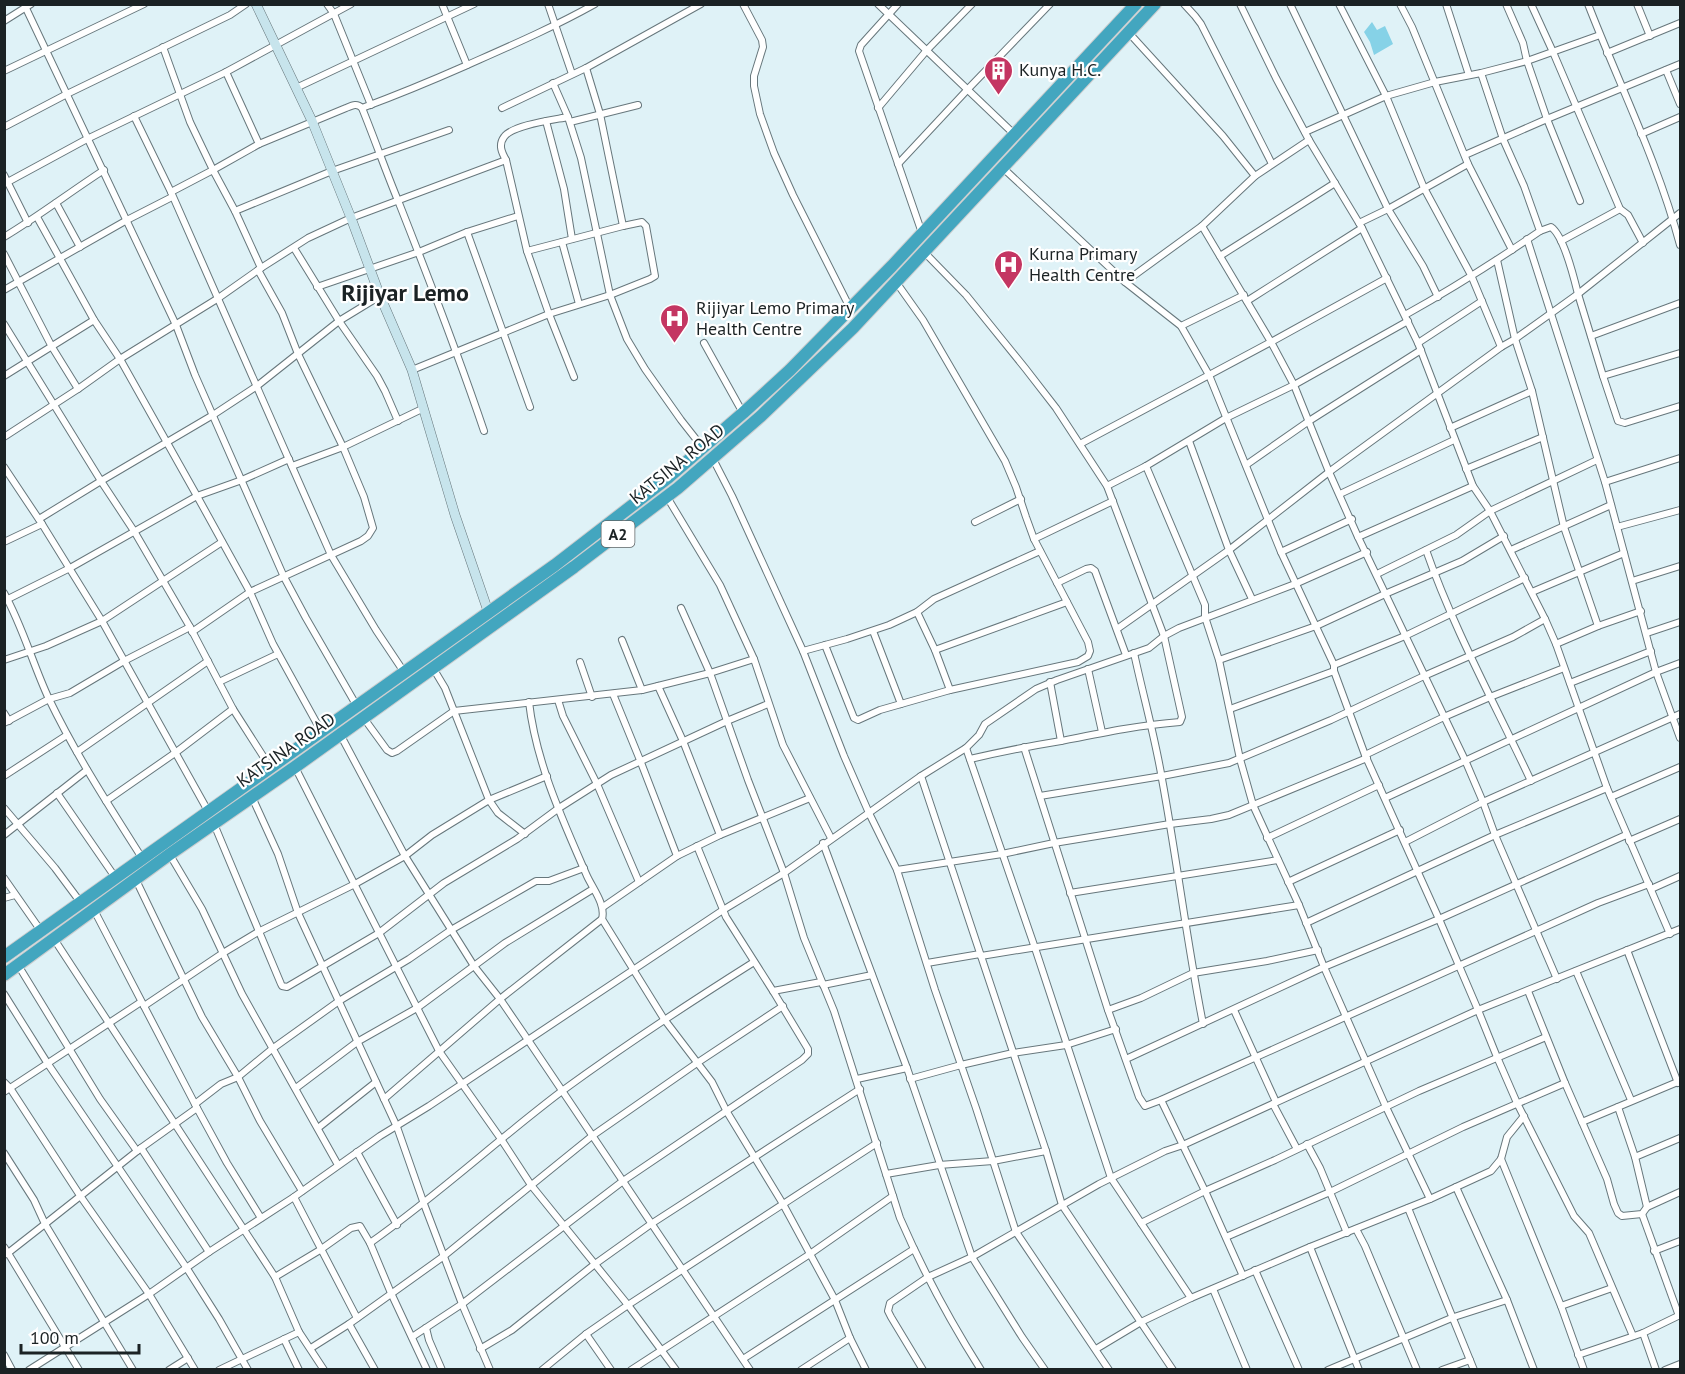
<svg xmlns="http://www.w3.org/2000/svg" width="1685" height="1374" font-family="'PT Sans',sans-serif">
<rect width="100%" height="100%" fill="#dff2f7"/>
<path fill="#86d2e7" d="M1372,22L1377,30L1385,26L1393,44L1374,55L1370,42L1364,32Z"/>
<g fill="none" stroke-linecap="round" stroke-linejoin="round">
<defs>
<g id="street">
<path d="M24,4L176,325L195,375L284,577L306,618L358,708"/>
<path d="M327,4L334,14L371,105"/>
<path d="M442,4L467,65"/>
<path d="M548,4L572,74"/>
<path d="M743,4L762,40L763,47L754,76V86L760,114L774,153L793,195L850,308"/>
<path d="M878,4L1014,134"/>
<path d="M898,4L861,45L859,51L922,233"/>
<path d="M1184,4L1195,16L1201,24L1272,164"/>
<path d="M1240,4L1276,78L1309,140L1362,228L1418,343L1473,486L1490,511L1545,619L1556,644L1607,788L1670,934"/>
<path d="M1290,4L1388,209L1423,266L1438,297"/>
<path d="M1339,4L1386,96L1424,188L1471,275L1501,347"/>
<path d="M1400,4L1412,27L1468,164L1512,250"/>
<path d="M1446,4L1469,75"/>
<path d="M1506,4L1523,43L1527,61L1547,119L1580,201"/>
<path d="M1531,4L1553,52L1620,209L1628,215L1643,243"/>
<path d="M1588,4C1619,84 1658,162 1680,245"/>
<path d="M1637,4L1650,36"/>
<path d="M4,21L31,4"/>
<path d="M1129,33L1223,136L1255,176"/>
<path d="M163,47L190,122L213,170L235,211L261,268"/>
<path d="M1607,53L1680,23"/>
<path d="M586,68L600,114L623,226"/>
<path d="M1666,70L1680,104"/>
<path d="M4,71L144,4"/>
<path d="M226,72L259,144"/>
<path d="M553,83L568,117L581,158L610,295L627,339L645,369L681,420L703,448"/>
<path d="M296,88L474,4"/>
<path d="M362,108C397,95 431,81 465,66C510,46 552,28 595,4"/>
<path d="M502,108L586,68L701,4"/>
<path d="M878,108L927,50L972,4"/>
<path d="M134,116L171,192L331,555L376,630L404,672"/>
<path d="M568,117C553,120 512,125 504,137C498,145 502,153 506,160L527,251L549,314L574,377"/>
<path d="M546,121L564,189L572,239"/>
<path d="M570,122L638,105"/>
<path d="M4,127L67,94L230,15L246,4"/>
<path d="M1305,132L1386,96L1435,82L1481,73L1527,61L1600,35"/>
<path d="M1641,134L1680,117"/>
<path d="M1465,155L1547,119L1680,64"/>
<path d="M898,164L968,89L1050,4"/>
<path d="M1003,168L1125,282L1181,326L1209,375L1281,552L1334,665V671L1365,755L1439,919L1478,1010L1497,1057L1517,1103L1574,1216L1589,1233L1633,1336"/>
<path d="M4,175L28,223"/>
<path d="M4,184L87,139L226,72L351,4"/>
<path d="M171,192L213,170L259,144L346,108C353,105 357,103 362,108C375,140 386,172 399,203C429,279 458,354 484,431"/>
<path d="M56,203L80,247"/>
<path d="M235,211L332,171L449,130"/>
<path d="M37,217L94,320L120,359L197,496L250,592L273,644L321,731"/>
<path d="M1359,223L1388,209L1468,164"/>
<path d="M1202,226L1271,342L1294,385L1329,472L1358,537L1465,760L1483,802L1495,835L1557,979"/>
<path d="M1540,231L1551,227C1564,236 1574,278 1578,294L1603,376L1618,421L1625,423L1680,406"/>
<path d="M467,232L530,407"/>
<path d="M4,237C39,216 70,192 104,170"/>
<path d="M1527,239L1605,482L1656,672L1680,738"/>
<path d="M1561,241L1620,209"/>
<path d="M562,242L579,304"/>
<path d="M294,248L339,321L377,376L385,391L398,421"/>
<path d="M924,252L966,295L1025,368L1056,408L1107,486L1164,636L1182,717L1180,722C1139,725 1101,733 1061,741C1030,746 1000,752 970,759"/>
<path d="M4,254L52,347L78,389"/>
<path d="M1220,256L1335,183"/>
<path d="M1497,260L1515,339L1532,391L1564,527L1598,626"/>
<path d="M1125,282L1202,226L1255,176L1309,140"/>
<path d="M317,287L419,252L467,232L518,216"/>
<path d="M4,290L127,220L172,197"/>
<path d="M1247,301L1362,228"/>
<path d="M1405,315C1452,289 1496,261 1540,231L1524,186L1503,139L1481,73"/>
<path d="M4,324L101,481L134,531L190,627L233,709L270,767"/>
<path d="M1181,326L1244,295"/>
<path d="M1591,336L1680,303"/>
<path d="M704,343L743,413"/>
<path d="M1418,343L1482,301"/>
<path d="M412,370L549,314L610,295L650,279L655,276L646,226L642,222L623,226L527,251"/>
<path d="M4,376L94,320"/>
<path d="M1603,376L1680,353"/>
<path d="M1450,428L1532,391"/>
<path d="M4,437L78,389L120,359L217,299L261,268L308,238L351,218L506,160"/>
<path d="M1189,441L1229,550L1252,599"/>
<path d="M1080,444L1271,342L1387,278"/>
<path d="M713,459L732,496L803,651L844,756L869,813L897,870L935,990L976,1108L1016,1232L1109,1370"/>
<path d="M1246,465L1309,421L1421,350"/>
<path d="M292,466L343,447L424,408"/>
<path d="M1146,466L1205,605V617L1219,660L1240,759L1253,805L1299,905L1324,967L1386,1107L1430,1199"/>
<path d="M4,467L42,524L102,621L208,811"/>
<path d="M1466,469L1543,437"/>
<path d="M1605,482L1680,458"/>
<path d="M1107,486L1146,466L1226,418L1294,385L1408,321"/>
<path d="M1340,494L1454,440"/>
<path d="M667,497L720,585L754,659L783,745L831,838"/>
<path d="M39,519L101,481L213,415L257,386L339,321L380,296"/>
<path d="M975,522L1021,499"/>
<path d="M1617,527L1680,510"/>
<path d="M1358,537L1473,486"/>
<path d="M1034,539L1113,501"/>
<path d="M4,542L42,524"/>
<path d="M1426,550C1454,630 1495,704 1531,781"/>
<path d="M1511,550L1611,505"/>
<path d="M1281,552L1352,519"/>
<path d="M1377,574L1456,535L1490,511L1597,460"/>
<path d="M1632,581L1680,566"/>
<path d="M1057,583L1086,569L1091,568L1095,571L1126,655"/>
<path d="M1532,592L1624,553"/>
<path d="M4,593C23,627 33,665 49,699C76,755 109,806 142,858"/>
<path d="M4,601L70,568L197,496L242,480L289,459"/>
<path d="M681,608L710,673L748,780L784,873L804,938L834,1011L900,1218C923,1271 950,1321 981,1370"/>
<path d="M917,612L935,650L950,690"/>
<path d="M1117,629L1229,550L1329,472L1501,347L1515,339L1578,294L1680,213"/>
<path d="M873,631L901,704"/>
<path d="M192,632L250,592L361,541L368,536L373,528L364,497L343,447L298,354L282,313L258,270"/>
<path d="M1647,633L1680,622"/>
<path d="M622,640L642,690"/>
<path d="M1556,644L1598,626L1641,611"/>
<path d="M825,645L854,718L858,720L880,710L950,690L1078,662L1088,656L1090,651L1088,642L1034,539L1026,517L1016,487L1005,461L923,320L896,282"/>
<path d="M935,650L1067,602"/>
<path d="M803,651L847,639L889,625L917,612L934,599L1040,551"/>
<path d="M1134,653C1143,695 1155,737 1162,779C1177,860 1187,943 1203,1024"/>
<path d="M4,660L46,646L102,621L222,542"/>
<path d="M1219,660L1316,626L1385,594L1462,561L1504,536"/>
<path d="M580,662L592,697"/>
<path d="M1334,665L1405,636L1525,578"/>
<path d="M433,668L445,688L454,711L489,800L498,813L525,834"/>
<path d="M1088,669L1102,732"/>
<path d="M219,682L278,654"/>
<path d="M1050,682L1061,741"/>
<path d="M1570,683L1651,651"/>
<path d="M658,686L683,741L720,835"/>
<path d="M613,694L640,760L677,856"/>
<path d="M558,700L563,716L597,784L639,882"/>
<path d="M1230,709L1334,671"/>
<path d="M4,713L9,721"/>
<path d="M363,717L387,750L392,753L397,751L454,711L642,690L710,673L754,659"/>
<path d="M4,723L49,699L70,693L124,661L190,627"/>
<path d="M340,734L405,856L474,966L500,999L528,1040L750,1370"/>
<path d="M1024,747L1108,1010L1139,1097L1145,1106L1161,1100L1598,903L1649,884"/>
<path d="M966,748L1035,948L1111,1178L1191,1298"/>
<path d="M77,752L208,661"/>
<path d="M1365,755L1444,717L1490,697L1564,668"/>
<path d="M295,767L439,1051L501,1139L531,1185L628,1305L676,1370"/>
<path d="M4,776L67,735"/>
<path d="M921,776L1046,1151L1062,1205L1173,1370"/>
<path d="M57,793L115,877"/>
<path d="M1040,796L1162,776L1229,763L1331,720L1424,676L1513,637L1545,619"/>
<path d="M252,797L278,854L298,913L397,1127L424,1204L462,1304L490,1370"/>
<path d="M1611,797L1680,767"/>
<path d="M1385,798L1656,672L1680,663"/>
<path d="M106,801L175,753L233,709"/>
<path d="M4,808L55,868L81,903"/>
<path d="M214,824L281,984L282,986L287,987L379,933L444,883L517,839L559,808L611,775L727,721L768,704"/>
<path d="M4,835L87,770"/>
<path d="M1267,838L1379,785"/>
<path d="M1629,841L1680,819"/>
<path d="M1405,842L1483,802L1680,714"/>
<path d="M823,843L907,1068L972,1257L1022,1337L1045,1370"/>
<path d="M170,855L202,909L242,994L338,1165"/>
<path d="M897,870L1002,854L1054,843L1170,824L1211,819L1229,815L1367,758"/>
<path d="M4,878L41,931"/>
<path d="M136,880L202,1017L238,1077L260,1121L302,1191"/>
<path d="M1288,882L1400,830"/>
<path d="M1651,889L1680,876"/>
<path d="M1070,893L1278,860"/>
<path d="M4,898L15,895"/>
<path d="M603,907L677,856L720,835L810,798"/>
<path d="M94,910L197,1108L227,1163L261,1218"/>
<path d="M602,919L664,1019L712,1082L727,1112L783,1204L835,1300L850,1338L866,1370"/>
<path d="M1306,923L1495,835L1607,788"/>
<path d="M54,939L275,1277L299,1332L324,1370"/>
<path d="M1627,950L1678,1083"/>
<path d="M981,956L1299,905"/>
<path d="M927,963L980,954"/>
<path d="M18,965L100,1099L137,1151"/>
<path d="M1576,971L1631,1100"/>
<path d="M823,985L872,975"/>
<path d="M773,991L821,982"/>
<path d="M1528,991L1565,1083L1607,1179L1614,1204L1618,1213L1622,1216L1642,1214L1647,1207L1680,1192"/>
<path d="M4,994L48,1064L186,1267L219,1319L248,1370"/>
<path d="M144,1006L223,953L258,932L355,884L405,856L432,835L489,800L547,776"/>
<path d="M1108,1010L1141,998L1193,973L1267,961L1318,950"/>
<path d="M1234,1010L1276,1102"/>
<path d="M1126,1059L1324,967L1439,919L1626,835"/>
<path d="M857,1079L907,1068"/>
<path d="M910,1079L961,1065L1013,1053L1066,1045L1116,1029"/>
<path d="M4,1082L10,1088L81,1197L149,1294L195,1370"/>
<path d="M296,1088L357,1042L417,1008L505,943L593,889"/>
<path d="M4,1092L141,1002"/>
<path d="M384,1099L500,999L602,919C606,905 593,889 587,876C563,821 536,763 529,702"/>
<path d="M1161,1100L1205,1191L1243,1276"/>
<path d="M195,1104L221,1084L238,1077L272,1049L339,1001L409,959L451,930L536,881H549L584,868"/>
<path d="M1273,1104L1297,1149"/>
<path d="M1618,1107L1635,1157L1647,1207"/>
<path d="M1582,1122L1680,1081"/>
<path d="M318,1128L376,1082"/>
<path d="M1307,1144L1320,1168L1347,1233"/>
<path d="M141,1148L209,1252"/>
<path d="M357,1152L397,1225"/>
<path d="M4,1153L34,1200L45,1224L8,1253L79,1370"/>
<path d="M1635,1157L1680,1138"/>
<path d="M1501,1159L1561,1306L1584,1370"/>
<path d="M886,1174L939,1165L993,1161L1046,1151"/>
<path d="M1456,1187L1507,1300L1534,1370"/>
<path d="M294,1197L357,1318"/>
<path d="M1408,1208L1474,1370"/>
<path d="M1642,1214L1679,1316"/>
<path d="M1141,1223L1205,1191L1275,1160L1419,1091L1546,1037"/>
<path d="M1356,1229L1365,1246L1417,1370"/>
<path d="M1226,1237L1330,1192L1463,1127L1565,1083"/>
<path d="M370,1243C437,1196 497,1140 562,1091C625,1045 689,1003 754,962"/>
<path d="M4,1247L8,1253L4,1255"/>
<path d="M1310,1247L1359,1370"/>
<path d="M1654,1251L1680,1241"/>
<path d="M1255,1270L1299,1370"/>
<path d="M275,1277L320,1250L351,1228L360,1226L370,1243L391,1293L427,1370"/>
<path d="M1213,1289L1247,1370"/>
<path d="M1561,1306L1612,1288"/>
<path d="M349,1324L375,1370"/>
<path d="M426,1328L429,1340L442,1370"/>
<path d="M1643,1333L1656,1370"/>
<path d="M586,1334L611,1370"/>
<path d="M412,1337L462,1304L623,1181L802,1060L808,1054V1049L773,991L726,917L697,846"/>
<path d="M284,1339L299,1370"/>
<path d="M311,1348L349,1324L444,1256L592,1136L697,1063L783,1006"/>
<path d="M480,1349L512,1330L595,1264L651,1224L860,1089"/>
<path d="M1096,1349L1141,1322L1191,1298L1310,1247L1430,1199L1491,1171L1501,1159L1507,1137L1524,1116"/>
<path d="M4,1355L12,1370"/>
<path d="M1578,1355L1643,1333L1680,1315"/>
<path d="M743,1359L914,1249"/>
<path d="M29,1370L149,1294L209,1252L294,1197L380,1136L429,1106L723,910L784,873L921,776L966,748L979,735L985,724L1036,689L1057,680L1149,648L1164,636L1179,628L1295,584L1367,552"/>
<path d="M133,1370L45,1224L141,1148L197,1108"/>
<path d="M169,1370L188,1358"/>
<path d="M219,1370L299,1332"/>
<path d="M542,1370L586,1334L628,1305L877,1143"/>
<path d="M631,1370L810,1254L893,1196"/>
<path d="M801,1370L850,1338"/>
<path d="M923,1370L891,1317L888,1311L890,1303L928,1277L972,1257L1099,1184L1165,1151L1183,1145L1478,1010L1680,929"/>
<path d="M1328,1370L1454,1317L1507,1300"/>
<path d="M1442,1370L1470,1360"/>
<path d="M1665,1370L1680,1364"/>
</g>
<path id="secondary" d="M256,4L312,121L351,218L380,296L412,370L455,515L488,611"/>
<g id="highway">
<path d="M4,957L555,565L669,477L743,413L790,370L892,266L1136,4"/>
<path d="M4,975L170,854L295,767L574,567L678,488L761,416L853,328L1155,4"/>
</g>
</defs>
<use href="#street" stroke="#67777c" stroke-width="8"/>
<use href="#secondary" stroke="#67777c" stroke-width="10"/>
<use href="#highway" stroke="#cdcecf" stroke-width="14"/>
<use href="#street" stroke="#fff" stroke-width="6"/>
<use href="#secondary" stroke="#c7e4ec" stroke-width="9"/>
<use href="#highway" stroke="#43a6bf" stroke-width="12"/>
</g>
<defs>
<symbol id="building-pin" viewBox="-11 -11 22 30"><path d="M0 17L-7.5 6A9.5 9.5 0 1 1 7.5 6Z" fill="#c43662" stroke="#fff"/><path d="M-4-6H4V6H1V3H-1V6H-4ZM-2.5-4.3h1.7v1.8h-1.7ZM.8-4.3h1.7v1.8H.8ZM-2.5-1h1.7V.8h-1.7ZM.8-1h1.7V.8H.8Z" fill="#fff"/></symbol>
<symbol id="hospital-pin" viewBox="-11 -11 22 30"><path d="M0 17L-7.5 6A9.5 9.5 0 1 1 7.5 6Z" fill="#c43662" stroke="#fff"/><path d="M-5-5h3v3.5h4V-5h3V5h-3V1.5h-4V5h-3Z" fill="#fff"/></symbol>
</defs>
<g fill-rule="evenodd">
<use href="#building-pin" x="982" y="54" width="33" height="45"/>
<use href="#hospital-pin" x="992" y="248" width="33" height="45"/>
<use href="#hospital-pin" x="658" y="302" width="33" height="45"/>
</g>
<g text-anchor="middle" stroke-width="4.5" stroke-linejoin="round" paint-order="stroke">
<rect fill="#fff" stroke="#5f6466" stroke-width="1.5" x="601.5" y="521" width="33" height="26" rx="4.5"/>
<g font-size="16" font-weight="bold" fill="#1b2224">
<text x="618" y="540">A2</text>
</g>
<g font-size="18" fill="#1b2224" stroke="#fff" text-anchor="start">
<text x="1019" y="76">Kunya H.C.</text>
<text x="1029" y="260">Kurna Primary<tspan x="1029" dy="21">Health Centre</tspan></text>
<text x="696" y="314">Rijiyar Lemo Primary<tspan x="696" dy="21">Health Centre</tspan></text>
</g>
<g font-size="18" fill="#1b2224" stroke="#fff">
<text transform="translate(677 464) rotate(-39)" y="6">KATSINA ROAD</text>
<text transform="translate(286 750) rotate(-35)" y="6">KATSINA ROAD</text>
</g>
<g font-size="24" font-weight="bold" fill="#1b2224" stroke="#fff">
<text x="405" y="301">Rijiyar Lemo</text>
</g>
</g>
<rect width="1685" height="1374" fill="none" stroke="#1b2224" stroke-width="12"/>
<path d="M21 1344v9h118v-9" fill="none" stroke="#1b2224" stroke-width="3"/>
<text x="30" y="1344" font-size="18" fill="#1b2224" stroke="#ffffff" stroke-width="4.5" paint-order="stroke">100 m</text>
</svg>
